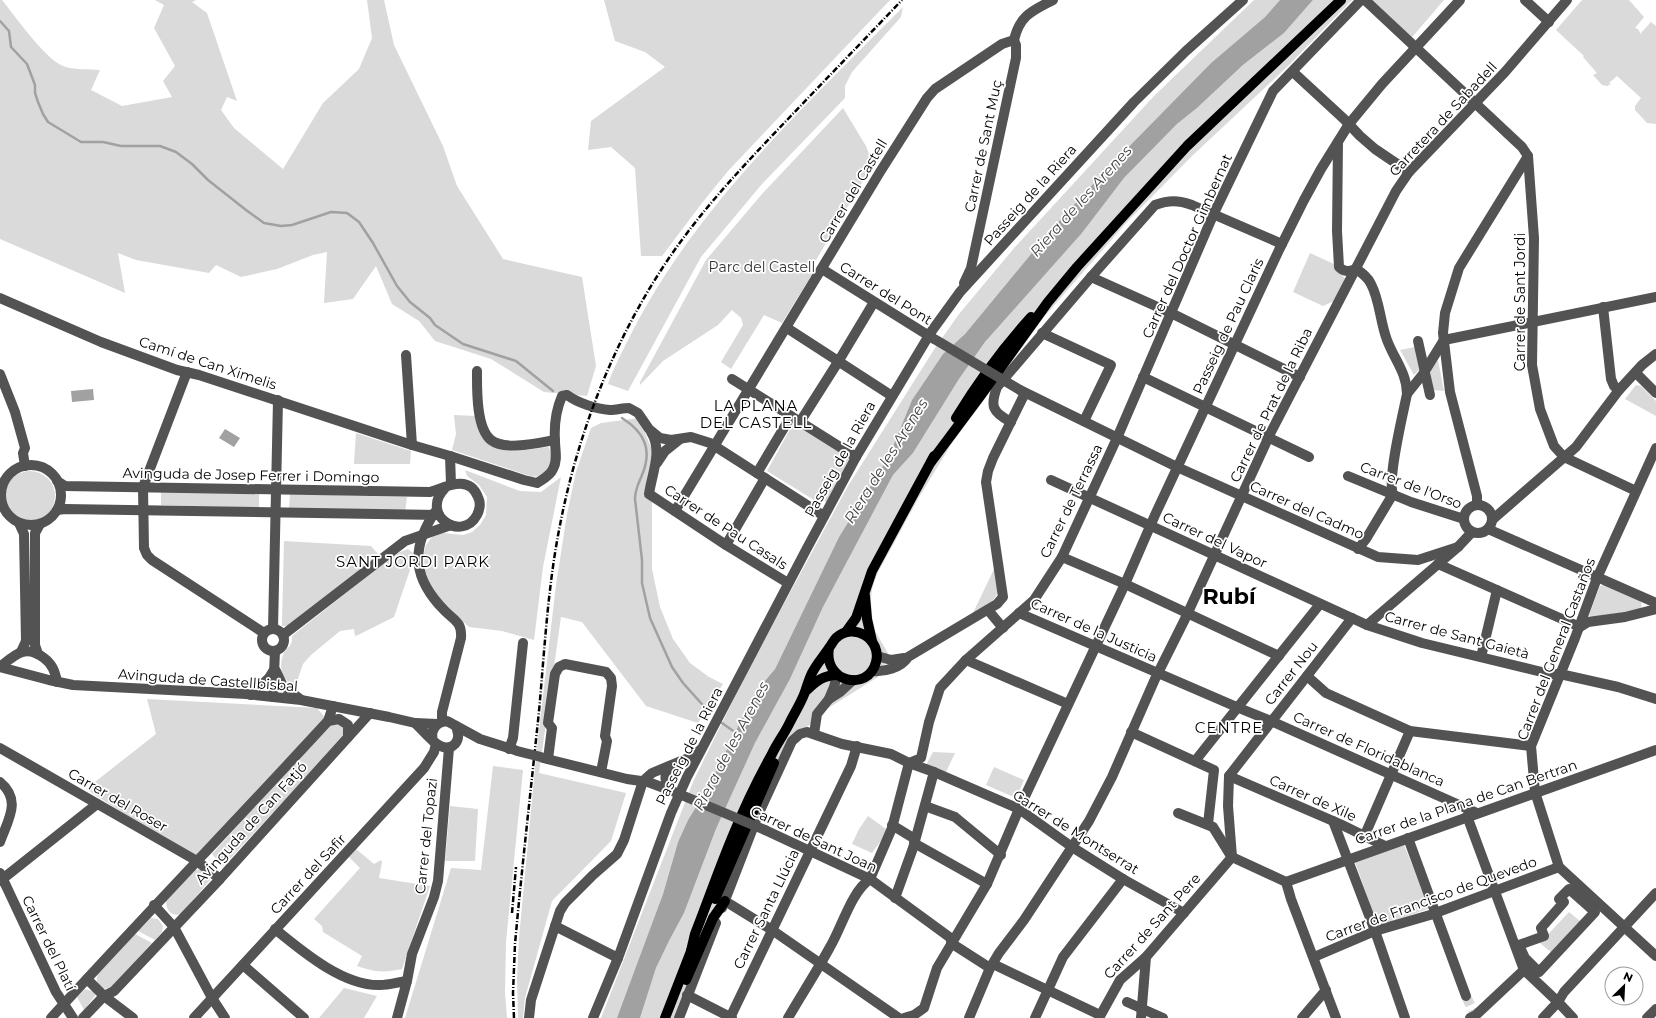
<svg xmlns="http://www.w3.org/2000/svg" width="1656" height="1018" font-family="Montserrat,sans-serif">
<rect width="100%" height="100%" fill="#fff"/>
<g fill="#dadada">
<path d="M0,0H2C15,16 45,59 63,66C72,70 90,69 100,70L91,90L122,106L172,97L163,81L175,66L154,28L164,5L155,0H196L192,2L207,13L237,101L227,97L221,110L234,128L283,169L323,103L359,69L372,38L367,0H384L394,45L443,146L457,186L503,259L582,277L596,366L587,396L544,392L491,359L435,341L419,321L392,304L376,266L353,299L324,303L327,252L313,255L277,269L241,277L216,265L209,273L136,260L118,253L125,293L0,239Z"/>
<path d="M604,0H890L728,171L702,203L662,256H641L635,168L611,147L588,150L591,121L665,67L645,52L615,41Z"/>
<path d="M1254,0H1280L1265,17L1211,63L1105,171L1050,231L965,334L943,354L912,400L889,456L839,537L775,669L760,687L747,708L709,786L688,820L678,842L663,894L620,1013L617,1018H601L693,782L750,666L848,486L935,348L959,314L1015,247L1154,96Z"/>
<path d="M1313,0H1352L1288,66L1192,156L1127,222L1044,317L955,438L918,499L877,574L872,589L870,610L874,629L889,655L878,677L825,710L811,724L792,737L676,1018H640L656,968L669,941L684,913L716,829L755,743L790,679L823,607L893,475L913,453L959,379L985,342L1082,233L1124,178L1177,124L1197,108L1243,65L1284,33Z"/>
<path d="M1358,0H1444L1407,43Z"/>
<path d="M1582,0H1629L1644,17L1635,28L1638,29L1642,36L1641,33L1651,22L1656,26V124L1647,123L1635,110V106L1641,98L1617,76L1609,83L1611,84L1607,86L1602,85L1593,75L1597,73L1583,57L1584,56L1556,30Z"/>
<path d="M903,7L901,17L852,72L845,86V98L762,184L701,257L628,391L608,384C613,369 621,354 628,340C693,209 802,109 903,7Z"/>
<path d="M843,108L866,146L873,164L810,270L813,273L782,323L764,315L731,369L721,362L743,325L741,318L732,310L718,325L663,361L640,385V382L706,260L762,194Z"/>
<path d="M1310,253L1336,265L1346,281L1336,300L1323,306L1293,292Z"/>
<path d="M1415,347L1420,369L1414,375L1400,350Z"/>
<path d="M1438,360L1444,391L1433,390L1430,370Z"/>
<path d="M1636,385L1641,386L1656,401V416L1625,399Z"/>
<path d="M454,415L476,416L504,449L518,451L548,447C554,453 552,468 545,473C541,477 535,477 530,476L452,450L456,434Z"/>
<path d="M639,418L652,450V569L660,607L673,639L690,663L709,677L723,684L698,723L646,706L582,622L561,617L539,773L626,793L611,841L552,901L525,998L523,1018H518L517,979L519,938L537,747L556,585L567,514L576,472L591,428L601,423Z"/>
<path d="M794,422L850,457L827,502L814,500L767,471Z"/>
<path d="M356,433L411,451L410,464H354Z"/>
<path d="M465,470L520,491L541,492L561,477L543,567L534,640L502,631L469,627L442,602L433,590L425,571L423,556L426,545L432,537L443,533L463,535L472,532L480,525L486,515L487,497L479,485L467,476Z"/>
<circle cx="30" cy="496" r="25"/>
<path d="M161,491L259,494V508L161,505Z"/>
<path d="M290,494L407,497L405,512L289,509Z"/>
<path d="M284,541L371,546L378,554L377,558L288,626H282V622Z"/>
<path d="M408,549L413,553V561L394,617L358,635L355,636L354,629L340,631L311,655L303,664L295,687C283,680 278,669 283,655C286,647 293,647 292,636L395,554Z"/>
<path d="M995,567C1000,599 1001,596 973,613Z"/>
<path d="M1606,584L1639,599C1642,603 1643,606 1639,610L1592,617L1589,615L1600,586Z"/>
<path d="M147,699L317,708L328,721L197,861L86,789L156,734Z"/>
<path d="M332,722H338C344,728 345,731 342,739L223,866L212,854Z"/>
<path d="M933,752L955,753L945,774L926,765Z"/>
<path d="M493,766L523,770L506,942L505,992L507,1018H405L451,868L481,870Z"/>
<path d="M994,767L1024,780L1016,798L986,785Z"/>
<path d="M450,806L478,809L475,861H445Z"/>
<path d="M868,816L886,829L883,838L872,853L852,844L859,829Z"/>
<path d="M1404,845L1430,908L1378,927L1355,862Z"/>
<path d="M356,849L374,864L381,860L382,862L379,878L430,886L402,969C384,973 374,972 357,966L362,956L323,932L322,926L314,919L360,868L348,856Z"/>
<path d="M202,869L208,874L210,880L181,914C172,917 166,911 166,901L194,870Z"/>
<path d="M1569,912L1580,921L1552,953L1540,943Z"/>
<path d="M151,918L158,919L163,926L162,932L155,940L138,931Z"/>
<path d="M135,934L152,943L112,987L103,989C98,985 95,981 98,974Z"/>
<path d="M344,988L377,996L364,1018H319Z"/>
<path d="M85,989L95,992V996L84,1010L77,997Z"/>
</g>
<g fill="#a1a1a1">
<path d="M1280,0H1313L1284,33L1243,65L1197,108L1177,124L1124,178L1082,233L985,342L959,379L913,453L893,475L823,607L790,679L755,743L716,829L684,913L669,941L656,968L640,1018H617L663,894L678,842L688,820L709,786L747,708L760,687L775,669L839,537L889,456L912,400L943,354L965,334L1050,231L1105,171L1211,63L1265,17Z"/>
<path d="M93,389L94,400L72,402L71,391Z"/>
<path d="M225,429L240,438L234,447L219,438Z"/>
</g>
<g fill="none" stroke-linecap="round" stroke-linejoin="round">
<g stroke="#a1a1a1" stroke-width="2.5">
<path d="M0,21L9,31L11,47L27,64L35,85V93L38,102L43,114L48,122L81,142H103L121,146H160L176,152L192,164L208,180L246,210L264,223L281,226L292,225L331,212L347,213L359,222L373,243L397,286L410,302L430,318L435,325L463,344L516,361L553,391"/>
<path d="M622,418C644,432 653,449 642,475C639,483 635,489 635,499L642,560V583L650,618L672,667L683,683L710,713"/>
<path d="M722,723L736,733"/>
</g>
<path stroke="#d9d9d9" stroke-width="10" stroke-dasharray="10 5" stroke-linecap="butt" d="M1466,996L1473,1011"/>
<defs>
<g id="major">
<path d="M956,418C978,382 1003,348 1031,317"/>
<path d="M931,462L981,395L1048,302L1077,267L1187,146L1341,0"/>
<path d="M865,596L867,619L872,641"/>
<path d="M846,632L856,618L872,571L934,456"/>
<path d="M807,690C816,681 824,675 837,675"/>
<path d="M715,899L774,763"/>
<path d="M691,951L695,934C708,901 720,866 734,833C745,806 758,779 772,754C777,743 785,733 790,722C795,712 801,703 805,692C807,686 809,679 812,673C817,663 824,656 829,648C832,644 833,641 836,638C854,621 882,640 876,662C868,693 823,682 829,648"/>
<path d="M686,980L713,918L725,901"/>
<path d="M665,1018L693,946"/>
</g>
</defs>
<use href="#major" stroke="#dbdbdb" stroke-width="11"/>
<g stroke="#535353" stroke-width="10">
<path d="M1365,0L1475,103L1522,147L1528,156L1534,238L1532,365L1540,409L1554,446L1564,457L1636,491"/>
<path d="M1525,0L1549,22"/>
<path d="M1014,40C1020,15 1032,11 1053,0"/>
<path d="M1293,72L1344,119L1360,136L1375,149L1409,172"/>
<path d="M1338,142L1337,231L1339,267C1345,273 1350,271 1356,269"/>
<path d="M822,269L934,339"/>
<path d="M1356,269C1362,273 1368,277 1371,284C1380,301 1380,322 1387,340C1394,359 1407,373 1407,394C1403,414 1387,479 1393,494"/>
<path d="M1091,277L1171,313L1300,377"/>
<path d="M964,283L971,268L1016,58V45L1014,40"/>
<path d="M0,298L101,342L177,370L199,375L412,445L450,456L524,480L537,483C543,479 550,476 553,469C558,460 555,450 555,441C554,426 556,410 562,396L567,395C578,403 596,409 610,410C616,410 623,408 629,408L638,413L649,429L660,438L671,440L691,437L710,443L824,516"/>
<path d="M1603,307L1611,379L1614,386L1619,390"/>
<path d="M787,328L892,396"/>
<path d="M1042,333L1111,365L1084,421"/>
<path d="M1444,340L1656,297"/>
<path d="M1418,341L1430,395"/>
<path d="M406,355L412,445"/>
<path d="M477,371C477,389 476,428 491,440C505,451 538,443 555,440"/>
<path d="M187,372L143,487L144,548L147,555L152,560L264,633"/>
<path d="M1636,373L1656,393"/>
<path d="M0,374L15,412L25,448L23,453L25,466"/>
<path d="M1143,377L1309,457"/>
<path d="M732,379L856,457"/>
<path d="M1020,390L1177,467L1378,557L1418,560L1458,547"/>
<path d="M1407,394L1423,374L1444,340"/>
<path d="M800,422L838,362L874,302"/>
<path d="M1011,422C992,412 990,406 997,387L1091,277L1155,205C1169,200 1178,200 1192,205L1282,244"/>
<path d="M651,432C663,451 652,473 649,494L726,545L788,583"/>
<path d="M1656,448L1597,578L1575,638L1531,746L1535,792L1559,867L1656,956"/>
<path d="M450,456L451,484"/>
<path d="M657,463L665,451L680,439"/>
<circle cx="31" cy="495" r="30"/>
<path d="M757,473L791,416"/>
<path d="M1348,476L1411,502L1464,519"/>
<path d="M1051,480L1367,625L1422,643L1550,674H1560L1618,687L1656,699"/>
<path d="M57,481L65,486L430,492C446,487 469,474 478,497C481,503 480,509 477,515C462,543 419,515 445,488"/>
<circle cx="1478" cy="519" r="14"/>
<path d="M1477,505V496L1450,392L1443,333L1445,313L1459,268L1528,156"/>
<path d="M57,510L65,509L439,515"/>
<path d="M675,511L880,172L927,98L935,89L1002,44L1014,40"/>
<path d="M435,512C410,549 413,579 445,611C455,621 462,622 461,638L442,712V722"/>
<path d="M1492,520L1576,447L1619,390L1642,365L1656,354"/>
<path d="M19,523L24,534L26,641L21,652"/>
<path d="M1488,529L1656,603"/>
<path d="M726,545L765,478"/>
<path d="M1358,549L1366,539L1393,494"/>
<path d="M1062,557L1125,584L1279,656"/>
<path d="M1438,564L1580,627L1588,622L1625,617L1656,609"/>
<path d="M988,610L1003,628"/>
<path d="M1019,613L1239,708L1271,721L1477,813"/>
<path d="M1367,625L1458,547L1472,532"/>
<circle cx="273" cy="640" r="11"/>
<path d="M273,629L278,400"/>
<path d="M283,635L405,541L451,525"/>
<path d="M38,654L35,645V533L40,524"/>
<path d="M877,656L891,660L904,658"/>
<path d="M1481,657L1497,590"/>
<path d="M966,660L1068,704"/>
<path d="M0,667L49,680L73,685L246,694L301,700L389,717L415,723L437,724"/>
<path d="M0,667C16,654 25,644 44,658C52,664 55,671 57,682"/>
<path d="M276,671L283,686L300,699"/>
<path d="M873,671C884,672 901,668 908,657L997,604L1003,597L986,482L988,471L993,458L1025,393"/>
<path d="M1307,676L1326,693L1410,731L1531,746"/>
<path d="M251,695L269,678L274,670"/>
<path d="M273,697L275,651"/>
<path d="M829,699L840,692L853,680"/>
<path d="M328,721L339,719L348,725V737"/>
<path d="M415,723C425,732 442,757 455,744C460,738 458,733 456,726"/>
<path d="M1131,732L1214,770L1208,824"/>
<path d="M814,734L817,714L829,699L834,687L837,675"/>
<path d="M433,741C430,730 436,722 447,721L480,739L515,750"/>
<path d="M0,748L197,861L220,879"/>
<path d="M509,749L513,738L523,643"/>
<path d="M543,758L627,779L648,782L672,791"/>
<path d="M548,759L552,728L548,723L555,674L559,667L565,664L606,672L611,678L612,686L605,736L607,741L601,772"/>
<path d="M1195,761L1320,604"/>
<path d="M909,763L921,758L929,722L940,688L966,660L1034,600L1062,557L1117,438L1214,213L1273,91L1361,0"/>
<path d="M669,767C663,777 665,782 672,791"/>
<path d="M1229,776L1340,824L1385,846"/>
<path d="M643,781L652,773L693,756L700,750"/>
<path d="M0,782C22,800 8,820 0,842"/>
<path d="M925,806L955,817L1001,855"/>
<path d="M1178,813L1213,827L1231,856"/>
<path d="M1467,816L1524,970L1558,1002L1573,1018"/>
<path d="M1333,821L1375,931L1405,1018"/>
<path d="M892,825L915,839"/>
<path d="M765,830L870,879L952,939L951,943"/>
<path d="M1364,837L1410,731"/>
<path d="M1408,838L1466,996"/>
<path d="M914,843L987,884"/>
<path d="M1232,857L1228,806L1229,776L1352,618"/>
<path d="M1232,857L1286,882L1291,899L1336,1018"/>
<path d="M0,873L56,992L73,1018"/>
<path d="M0,881L97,804"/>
<path d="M1286,882L1656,750"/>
<path d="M1569,889L1595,912L1539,972L1525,958L1519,945L1544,936L1541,928L1564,902L1559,899Z"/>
<path d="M895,898L913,848L934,772"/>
<path d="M725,901L772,930L899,1018"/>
<path d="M154,905L174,927L212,998L225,1018"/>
<path d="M722,908L758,815L792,741L800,734L807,732L842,744L891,754L909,763L934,772L1019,809L1072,847L1123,879L1184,913"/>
<path d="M555,926L618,958"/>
<path d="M275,929C302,951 343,986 380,985C389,985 398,982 407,981"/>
<path d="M951,943L990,968"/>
<path d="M1314,957L1375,931L1430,915L1559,867"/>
<path d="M993,964L1100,1015"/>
<path d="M243,965L304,1018"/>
<path d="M87,979L104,996L133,1018"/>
<path d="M687,995L732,1018"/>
<path d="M1127,1002L1163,1018"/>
<path d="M51,1018C142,918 236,821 328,721L333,706"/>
<path d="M83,1018L104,996L114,991L220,879L370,713"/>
<path d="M194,1018L424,768L434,752L436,744"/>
<path d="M397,1018L407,981L412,954L434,897L438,881L449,748"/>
<path d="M529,1018L531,1000L560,911L565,903L593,875L617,854L624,840L643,781"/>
<path d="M593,1018L618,958L671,813L687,777L806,550L856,457L931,332L960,292L1134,102L1186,51L1243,0"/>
<path d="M679,1018L716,923"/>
<path d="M730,1018L851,766L857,746"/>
<path d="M788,1018C802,994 817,971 830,947C842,927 851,892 870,879L892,828L909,763"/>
<path d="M904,1018L914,1015L924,1008L937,968L987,884L1019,809L1125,584L1155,515L1279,250L1304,200L1321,169L1349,124L1382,84L1460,0"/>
<path d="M969,1018L990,968L999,953L1024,920L1089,821L1112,777L1155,679L1185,619L1271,432L1396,191L1409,172L1505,72L1567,0"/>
<path d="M1035,1018L1063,957L1123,879"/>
<path d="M1099,1018L1120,980L1146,957L1232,857"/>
<path d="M1141,1018L1146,957"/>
<path d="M1302,1018L1326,990"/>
<path d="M1470,1018L1476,1015L1524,970"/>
<path d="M1543,1018L1558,1002L1564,992L1656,893"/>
<path d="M1647,1018L1656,1009"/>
</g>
<use href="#major" stroke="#000" stroke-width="10"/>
<g stroke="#000" stroke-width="2.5" stroke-dasharray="6 2 1 2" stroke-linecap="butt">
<path d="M512,913L516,867"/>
<path d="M514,1018L513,993L515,944C522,866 531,789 539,711C544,656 547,601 556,547C573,445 610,346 667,261C702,209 745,164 788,119C826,79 864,40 902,0"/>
</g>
<g stroke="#535353" stroke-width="10">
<path d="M936,340L1020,390"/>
<path d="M517,751L541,757"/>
<path d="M672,791L765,830"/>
</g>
</g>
<g text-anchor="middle" stroke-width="3.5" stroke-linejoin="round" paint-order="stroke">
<g font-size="14" fill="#000" stroke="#fff">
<text transform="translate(1443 119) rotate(-47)" y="5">Carretera de Sabadell</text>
<text transform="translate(983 146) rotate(-78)" y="5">Carrer de Sant Muç</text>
<text transform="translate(853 191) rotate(-59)" y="5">Carrer del Castell</text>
<text transform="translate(1030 195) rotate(-48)" y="5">Passeig de la Riera</text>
<text transform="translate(1187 246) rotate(-66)" y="5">Carrer del Doctor Gimbernat</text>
<text transform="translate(886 293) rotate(32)" y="5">Carrer del Pont</text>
<text transform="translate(1520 302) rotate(-90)" y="5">Carrer de Sant Jordi</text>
<text transform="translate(1228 326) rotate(-65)" y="5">Passeig de Pau Claris</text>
<text transform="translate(208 363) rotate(18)" y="5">Camí de Can Ximelis</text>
<text transform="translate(1271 405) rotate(-64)" y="5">Carrer de Prat de la Riba</text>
<text transform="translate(840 459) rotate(-61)" y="5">Passeig de la Riera</text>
<text transform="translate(251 475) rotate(1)" y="5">Avinguda de Josep Ferrer i Domingo</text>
<text transform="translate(1411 485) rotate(21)" y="5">Carrer de l'Orso</text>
<text transform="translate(1071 501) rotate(-64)" y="5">Carrer de Terrassa</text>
<text transform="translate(1307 510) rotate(24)" y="5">Carrer del Cadmo</text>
<text transform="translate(726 527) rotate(33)" y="5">Carrer de Pau Casals</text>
<text transform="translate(1215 540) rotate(25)" y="5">Carrer del Vapor</text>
<text transform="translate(1094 630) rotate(24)" y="5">Carrer de la Justicia</text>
<text transform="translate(1457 635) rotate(15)" y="5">Carrer de Sant Gaietà</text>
<text transform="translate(1556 649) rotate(-69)" y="5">Carrer del General Castaños</text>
<text transform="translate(1291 673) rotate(-52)" y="5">Carrer Nou</text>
<text transform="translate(208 680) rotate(4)" y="5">Avinguda de Castellbisbal</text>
<text transform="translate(689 746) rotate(-63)" y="5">Passeig de la Riera</text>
<text transform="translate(1369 749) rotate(24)" y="5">Carrer de Floridablanca</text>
<text transform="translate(1313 798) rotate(24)" y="5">Carrer de Xile</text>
<text transform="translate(118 800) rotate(30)" y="5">Carrer del Roser</text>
<text transform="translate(1466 802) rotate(-19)" y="5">Carrer de la Plana de Can Bertran</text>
<text transform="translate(251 823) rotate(-48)" y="5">Avinguda de Can Fatjó</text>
<text transform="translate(1076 832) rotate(32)" y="5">Carrer de Montserrat</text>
<text transform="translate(426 836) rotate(-84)" y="5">Carrer del Topazi</text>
<text transform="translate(814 839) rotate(25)" y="5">Carrer de Sant Joan</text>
<text transform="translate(308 874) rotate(-47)" y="5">Carrer del Safir</text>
<text transform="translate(1431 899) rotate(-20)" y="5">Carrer de Francisco de Quevedo</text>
<text transform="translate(766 909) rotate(-64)" y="5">Carrer Santa Llúcia</text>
<text transform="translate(1152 926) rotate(-48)" y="5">Carrer de Sant Pere</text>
<text transform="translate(49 943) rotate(64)" y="5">Carrer del Platí</text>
</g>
<g font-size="14" fill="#313131" stroke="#fff">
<text x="762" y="272">Parc del Castell</text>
</g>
<g font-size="15" font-style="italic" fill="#424242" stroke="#fff">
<text transform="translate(1081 201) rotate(-48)" y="5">Riera de les Arenes</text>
<text transform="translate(886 461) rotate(-58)" y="5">Riera de les Arenes</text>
<text transform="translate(731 746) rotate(-62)" y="5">Riera de les Arenes</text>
</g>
<g font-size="15" letter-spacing="1" fill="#000" stroke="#fff">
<text x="756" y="411">LA PLANA<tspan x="756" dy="17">DEL CASTELL</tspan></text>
<text x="413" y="567">SANT JORDI PARK</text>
<text x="1229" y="733">CENTRE</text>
</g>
<g font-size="22" font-weight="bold" fill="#000" stroke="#fff">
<text x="1229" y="604">Rubí</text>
</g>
</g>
<g transform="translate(1624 986) rotate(24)"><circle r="19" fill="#ffffff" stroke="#999999"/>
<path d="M0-3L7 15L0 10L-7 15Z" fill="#000000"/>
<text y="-6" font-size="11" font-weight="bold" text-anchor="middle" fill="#000000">N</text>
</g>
</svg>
